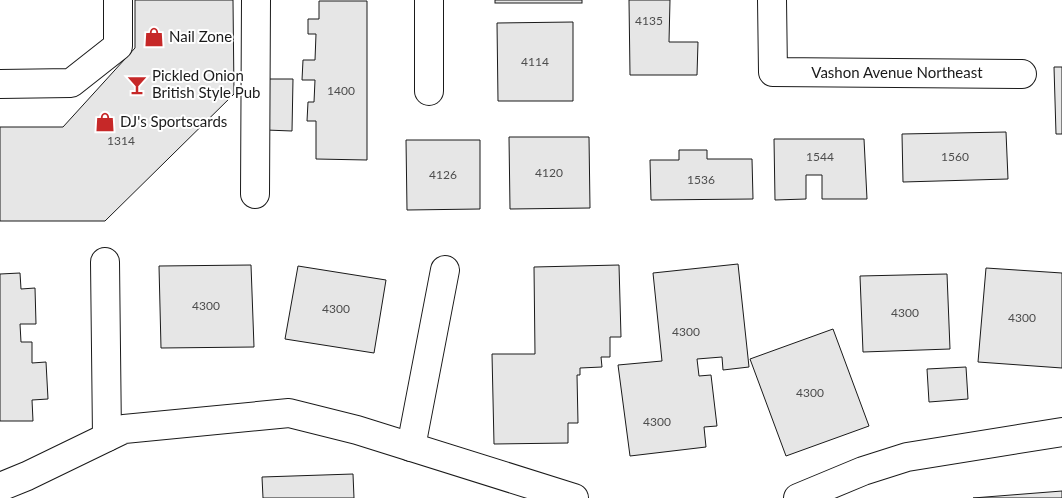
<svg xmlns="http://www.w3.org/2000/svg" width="1062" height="498" font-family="Lato,sans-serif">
<rect width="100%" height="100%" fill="#fff"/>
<g fill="#e6e6e6" stroke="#1a1a1a">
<path d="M135,0H233L234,94L105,221H0V127H63L135,48Z"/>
<rect x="495" y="0" width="87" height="3"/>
<path d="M629,0H670L669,42H698L697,75H630Z"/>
<path d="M319,1H367V160L316,159V121H307L308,102H314L315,80H302L303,60H315L316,34H308V19H319Z"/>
<path d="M573,22V101H498L497,23Z"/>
<path d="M1054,67H1062V134H1056Z"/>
<path d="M267,79H293L292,131L266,130Z"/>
<path d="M1006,132L1008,179L903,182L902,134Z"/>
<path d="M509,137H589L590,208L510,209Z"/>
<path d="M774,139H864L867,199H822V175H806V199L775,200Z"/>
<path d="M406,140H480V209L407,210Z"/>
<path d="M679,150H707V159H752L753,199L651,200L650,160H679Z"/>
<path d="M738,264L749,367L723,370L722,357L697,359L699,376L711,375L717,426L704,427L706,447L630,456L618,365L662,361L653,273Z"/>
<path d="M251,265L254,347L161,348L159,266Z"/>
<path d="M619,265L621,337H610V357H601L602,367L580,368V375H577L578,423H568V443L494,444L492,354H535L534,267Z"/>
<path d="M298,266L386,280L374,353L285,339Z"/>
<path d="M986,268L1062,273V368L978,362Z"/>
<path d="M20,273L21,289L35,288L36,324H20L21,342H32V363L46,362L48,399L32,400L33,421H0V274Z"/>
<path d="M947,274L950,349L863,352L860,276Z"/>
<path d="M833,329L869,426L786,456L750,359Z"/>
<path d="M966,367L968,399L929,402L927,369Z"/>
<path d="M353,474L354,498H263L262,477Z"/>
<path d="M1062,491V498H973Z"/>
</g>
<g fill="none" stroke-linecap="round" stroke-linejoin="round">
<defs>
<g id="minor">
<path d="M429,0V91"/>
<path d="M772,0L773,72L1022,74"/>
<path d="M0,84L71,83L118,46V0"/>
<path d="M255,194L256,0"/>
<path d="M105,262L107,437"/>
<path d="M411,447L445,270"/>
<path d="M0,487L27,476L124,429L289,413L357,430L574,498"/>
<path d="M798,498L863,471L907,457L1062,432"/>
</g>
</defs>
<use href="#minor" stroke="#1a1a1a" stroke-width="30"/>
<use href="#minor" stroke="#fff" stroke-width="28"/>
</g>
<defs>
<symbol id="shop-bare" viewBox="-9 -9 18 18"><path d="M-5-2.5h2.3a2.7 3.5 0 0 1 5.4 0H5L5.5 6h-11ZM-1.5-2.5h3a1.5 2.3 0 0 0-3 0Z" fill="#c62828" stroke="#fff" stroke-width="2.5" paint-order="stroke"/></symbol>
<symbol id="bar-bare" viewBox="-9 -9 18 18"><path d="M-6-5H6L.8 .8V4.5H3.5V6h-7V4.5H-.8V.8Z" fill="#c62828" stroke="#fff" stroke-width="2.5" paint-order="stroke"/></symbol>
</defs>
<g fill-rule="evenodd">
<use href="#shop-bare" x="140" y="23" width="28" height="28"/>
<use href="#bar-bare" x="123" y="71" width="28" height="28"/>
<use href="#shop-bare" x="91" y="108" width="28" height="28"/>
</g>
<g text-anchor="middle" stroke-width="4" stroke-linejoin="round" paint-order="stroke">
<g font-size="12" fill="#4d4d4d">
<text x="649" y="25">4135</text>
<text x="535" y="66">4114</text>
<text x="341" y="95">1400</text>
<text x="121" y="145">1314</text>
<text x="820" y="161">1544</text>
<text x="955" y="161">1560</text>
<text x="549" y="177">4120</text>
<text x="443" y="179">4126</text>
<text x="701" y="184">1536</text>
<text x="206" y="310">4300</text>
<text x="336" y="313">4300</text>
<text x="905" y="317">4300</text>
<text x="1022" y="322">4300</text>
<text x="686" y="336">4300</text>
<text x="810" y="397">4300</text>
<text x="657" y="426">4300</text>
</g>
<g font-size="15" fill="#1a1a1a" stroke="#fff" text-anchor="start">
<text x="169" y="42">Nail Zone</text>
<text x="152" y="81">Pickled Onion<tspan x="152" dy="17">British Style Pub</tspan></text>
<text x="120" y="127">DJ's Sportscards</text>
</g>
<g font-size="15" fill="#1a1a1a" stroke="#fff">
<text x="897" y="78">Vashon Avenue Northeast</text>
</g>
</g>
</svg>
